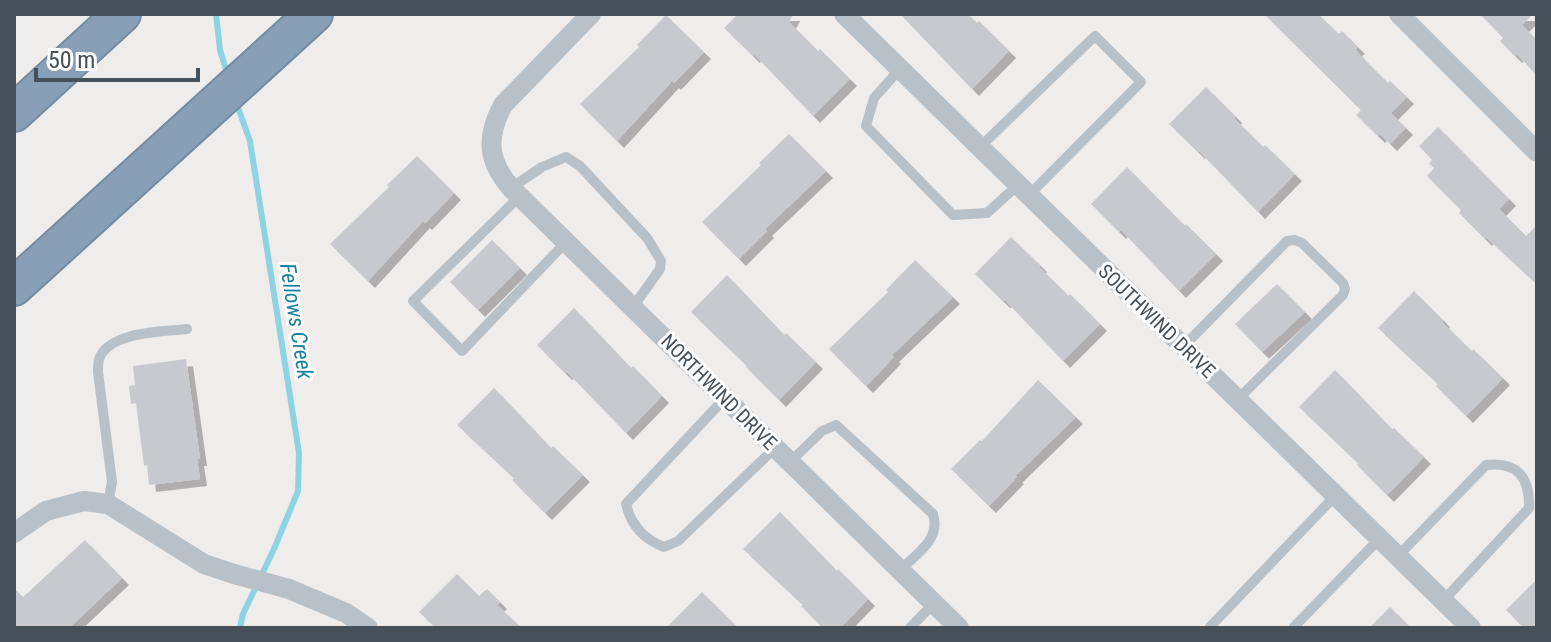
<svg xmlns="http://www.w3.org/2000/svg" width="1551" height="642" font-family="'Roboto Condensed',sans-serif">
<defs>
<filter id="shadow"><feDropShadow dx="7" dy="7" stdDeviation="0" flood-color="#0004"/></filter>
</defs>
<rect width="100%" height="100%" fill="#efecec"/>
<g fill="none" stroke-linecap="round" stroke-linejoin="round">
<g stroke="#8ed3e3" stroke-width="6">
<path d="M216,14L220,50L228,76"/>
<path d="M236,102L250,141L299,453L298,491L274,549L243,614L240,628"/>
</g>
</g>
<g fill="#c7c9cf" filter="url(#shadow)">
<path d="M738,14H793L789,22L818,51L820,49L850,79L813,116L754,54L753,56L724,28Z"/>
<path d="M900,14H968L977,23L979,21L1009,51L972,89Z"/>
<path d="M1264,14H1318L1339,34L1342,31L1358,47L1355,49L1360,55L1388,83L1390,81L1407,97L1391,113L1406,128L1390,144L1380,134L1378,136L1356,115L1361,110Z"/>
<path d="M1480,14H1533L1522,25L1537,41V76L1517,54L1515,56L1500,41L1503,38Z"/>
<path d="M666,15L704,52L674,83L672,81L617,141L580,104L639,47L637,45Z"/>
<path d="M1206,87L1235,116L1234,118L1263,147L1265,145L1295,174L1258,212L1199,151L1198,152L1169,124Z"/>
<path d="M1438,127L1509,199L1499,209L1526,236L1537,225V284L1486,237L1485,239L1459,213L1461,210L1427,176L1434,168L1429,164L1432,160L1419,146Z"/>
<path d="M789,134L826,171L765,229L767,231L739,259L702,222L761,165L759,163Z"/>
<path d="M417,156L454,193L425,223L423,221L368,281L330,244L389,187L387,185Z"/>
<path d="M1127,167L1185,226L1186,224L1216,254L1179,291L1121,230L1119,232L1091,204Z"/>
<path d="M1011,237L1040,265L1039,267L1069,296L1070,294L1100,324L1063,361L1005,300L1003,301L975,274Z"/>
<path d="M492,240L520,268L478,310L450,282Z"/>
<path d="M915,260L953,297L892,355L894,357L866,386L829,349L888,292L886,290Z"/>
<path d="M727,275L784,335L786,333L816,362L779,400L746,367L747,366L691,312Z"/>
<path d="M1277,284L1305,312L1262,352L1235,324Z"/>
<path d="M1414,291L1443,320L1442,322L1472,351L1473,349L1503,378L1466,416L1436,386L1438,384L1378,328Z"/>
<path d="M574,308L631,368L633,366L662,396L626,433L567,372L565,373L537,345Z"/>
<path d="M186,359L200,459H197L200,479L149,485L147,465L144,466L136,403L131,404L129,386L135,385L133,366Z"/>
<path d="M1335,370L1392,429L1394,428L1424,457L1387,495L1357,465L1358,463L1299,407Z"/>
<path d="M1038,380L1076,417L1015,476L1017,477L989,506L951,469L980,440L982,441Z"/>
<path d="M494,388L551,448L553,446L583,475L545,513L512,480L514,478L457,425Z"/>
<path d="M780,512L837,571L838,569L868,599L840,628H823L801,606L803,605L743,549Z"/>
<path d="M85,540L122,578L69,628H14V588L23,597Z"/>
<path d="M457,574L479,596L487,589L500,602L497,605L522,628H436L419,612Z"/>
<path d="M1537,579V628H1524L1506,610Z"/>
<path d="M702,592L738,628H666Z"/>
<path d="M1390,607L1411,628H1369Z"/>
</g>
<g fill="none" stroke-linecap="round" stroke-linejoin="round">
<defs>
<g id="motorway">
<path d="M14,113L122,14"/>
<path d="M14,287L314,14"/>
</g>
</defs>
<use href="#motorway" stroke="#738ba3" stroke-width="40"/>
<g stroke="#b9c1c8" stroke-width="10">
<path d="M900,69L874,98L866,126L953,215L987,213L1018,185"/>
<path d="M980,147L1095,36L1141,82L1029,195"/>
<path d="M511,188L542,167L566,157L580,166L647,238L661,261L660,269L633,307"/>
<path d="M520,196L413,301L462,351L566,242"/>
<path d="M1183,347L1287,241L1295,240L1302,243L1343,283L1345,289L1343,295L1237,400"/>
<path d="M725,398L626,504C631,525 643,539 664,547L678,541L775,448"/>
<path d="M790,462L822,431L836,425L933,514C941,539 917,554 900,570"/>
<path d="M108,504L112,482L98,372C98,368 98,363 99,359C109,331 163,332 187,329"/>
<path d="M1397,557L1486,465C1518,461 1530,478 1529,508L1443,601"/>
<path d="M910,628L934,603"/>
<path d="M1209,628L1335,496"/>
<path d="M1293,628L1379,539"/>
</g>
<g stroke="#b9c1c8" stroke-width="20">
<path d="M591,14L503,105C486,137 487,160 511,188L959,628"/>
<path d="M844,14L1471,628"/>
<path d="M1399,14L1537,152"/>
<path d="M14,533L46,511L84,501L108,504L204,564L234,574L289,589L346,613L368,628"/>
</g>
<use href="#motorway" stroke="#88a0b7" stroke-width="36"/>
</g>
<g text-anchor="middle" stroke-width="6" stroke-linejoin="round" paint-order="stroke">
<g font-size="20" fill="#465058" stroke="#fff">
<text transform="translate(1157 321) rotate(44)" y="7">SOUTHWIND DRIVE</text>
<text transform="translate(719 392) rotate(45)" y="7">NORTHWIND DRIVE</text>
</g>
<g font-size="22" font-style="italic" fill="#188199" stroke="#fff">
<text transform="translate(297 321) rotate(81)" y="8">Fellows Creek</text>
</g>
</g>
<rect width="1551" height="642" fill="none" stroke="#465058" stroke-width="32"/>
<path d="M36 68v12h162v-12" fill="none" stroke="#465058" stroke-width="4"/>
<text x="48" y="68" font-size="24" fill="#465058" stroke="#ffffff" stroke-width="6" paint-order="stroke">50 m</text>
</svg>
